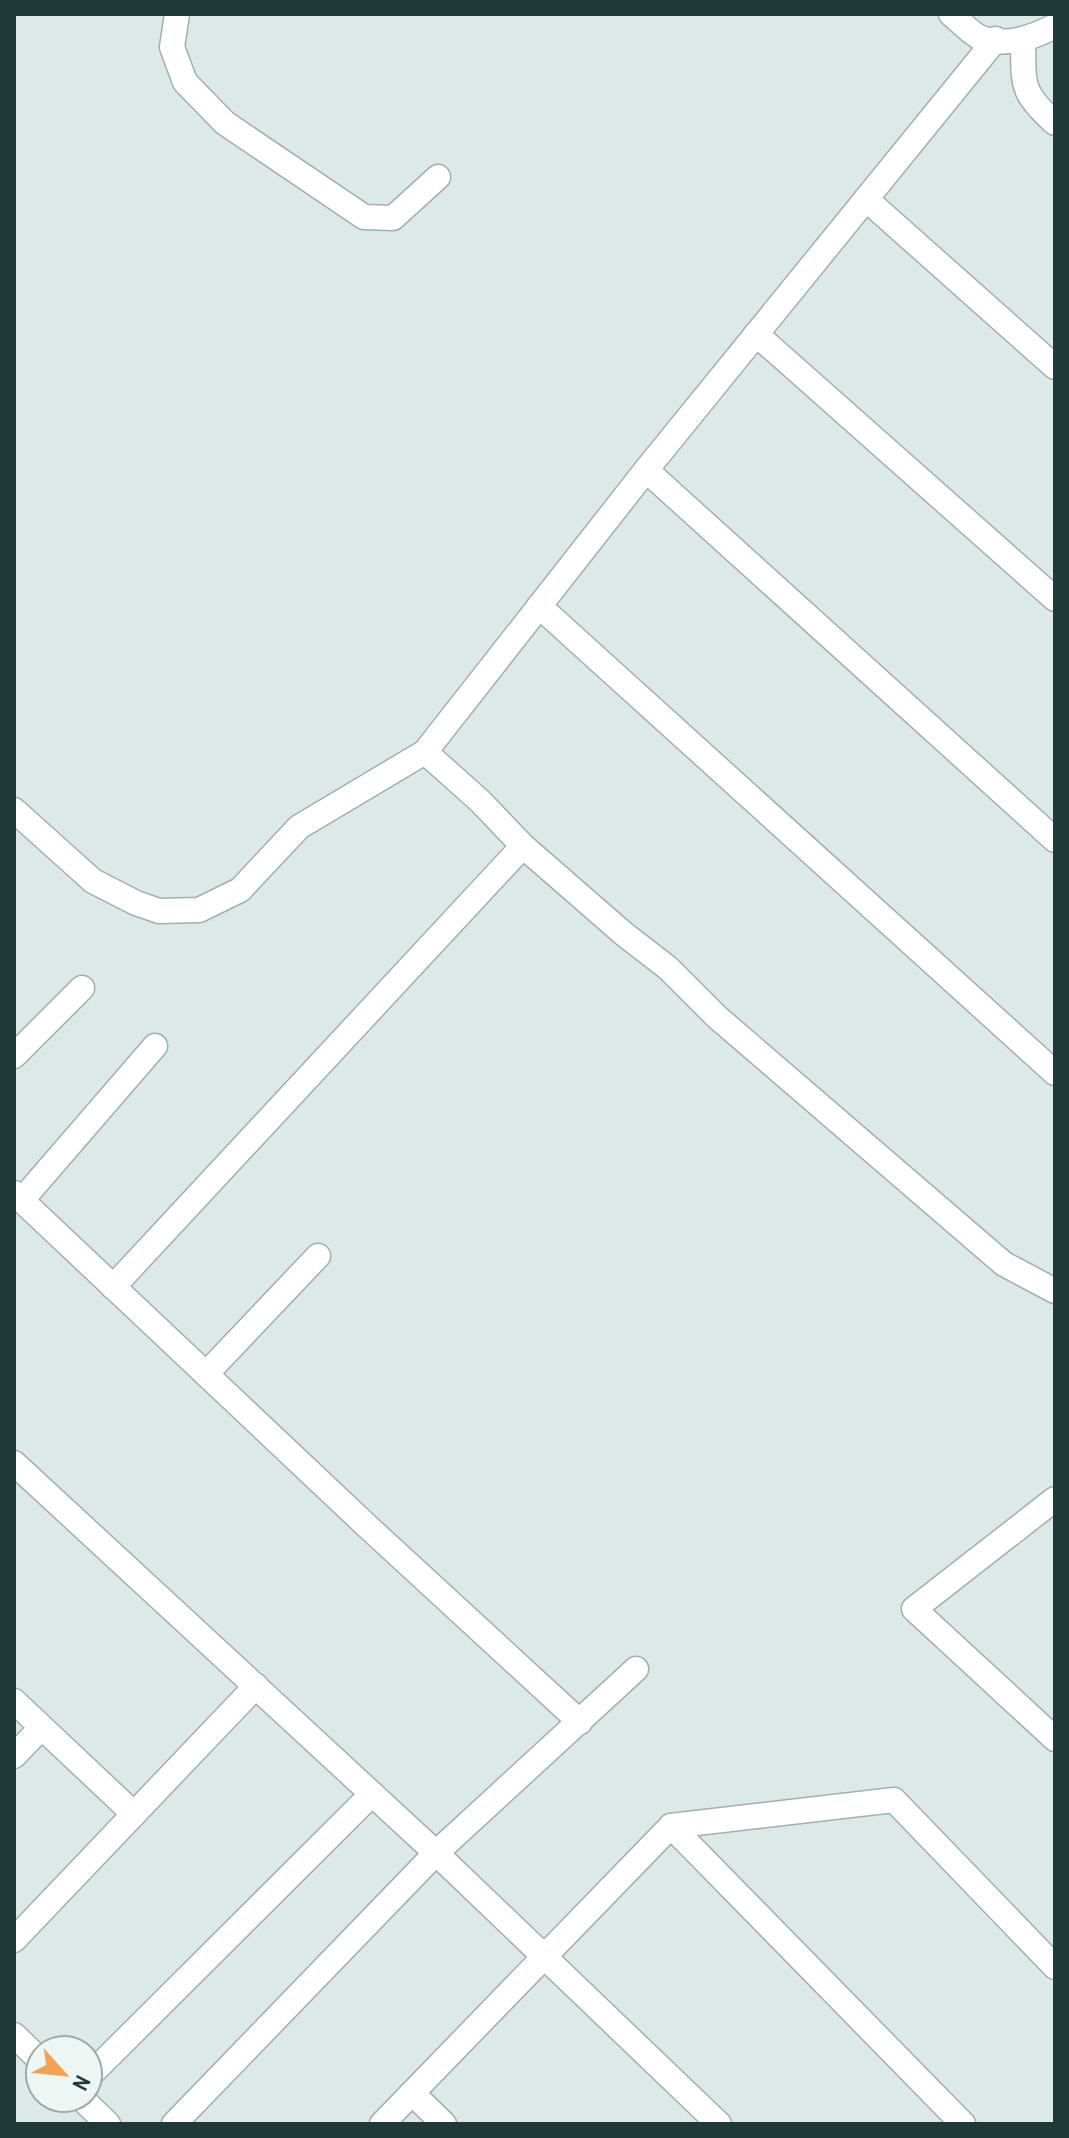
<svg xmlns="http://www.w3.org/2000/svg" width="1069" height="2138" font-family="'Archivo Narrow',sans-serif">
<rect width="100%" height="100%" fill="#dde9e7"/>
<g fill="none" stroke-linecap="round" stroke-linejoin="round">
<defs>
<g id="street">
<path d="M177,14L172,47L185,82L225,123L364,217L393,218L438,177"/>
<path d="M1023,39C1024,84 1019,91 1055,123"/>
<path d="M866,199L1055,367"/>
<path d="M756,334L1055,599"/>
<path d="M646,470L1055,840"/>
<path d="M539,606L1055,1073"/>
<path d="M425,752L480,801L523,846L624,934L668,968L717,1017L1004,1264L1055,1291"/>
<path d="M14,810L93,881L136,903L159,911L199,910L240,890L299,827L425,752L646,470L996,39"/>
<path d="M14,1056L82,988"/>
<path d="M14,1193L367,1526L580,1722"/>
<path d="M22,1200L155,1046"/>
<path d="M113,1287L523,846"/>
<path d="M206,1374L318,1256"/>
<path d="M14,1463L436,1853L719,2124"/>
<path d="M1055,1499L914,1609L1055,1739"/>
<path d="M14,1701L134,1814"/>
<path d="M14,1756L40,1729"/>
<path d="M671,1826L894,1800L1055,1967"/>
<path d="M14,1940L256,1686"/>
<path d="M14,2035L40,2060"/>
<path d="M88,2077L372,1794"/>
<path d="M412,2093L444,2124"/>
<path d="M81,2098L108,2124"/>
<path d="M174,2124L436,1853L636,1669"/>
<path d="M382,2124L671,1826L963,2124"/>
</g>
<path id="secondary" d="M951,14C960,21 971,34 981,38C1005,47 1034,37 1055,26"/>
</defs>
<use href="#street" stroke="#a0b0af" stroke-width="27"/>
<use href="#secondary" stroke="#9db5b2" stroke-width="27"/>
<use href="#street" stroke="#fff" stroke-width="24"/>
<use href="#secondary" stroke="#fff" stroke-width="24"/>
</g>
<rect width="1069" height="2138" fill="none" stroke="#1f3838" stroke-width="32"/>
<g transform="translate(64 2074) rotate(117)"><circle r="38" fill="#eef6f4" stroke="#9baaa9" stroke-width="2"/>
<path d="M0-6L14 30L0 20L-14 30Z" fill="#f1a254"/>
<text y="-12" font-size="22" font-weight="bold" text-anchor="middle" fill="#1f3838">N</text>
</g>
</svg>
